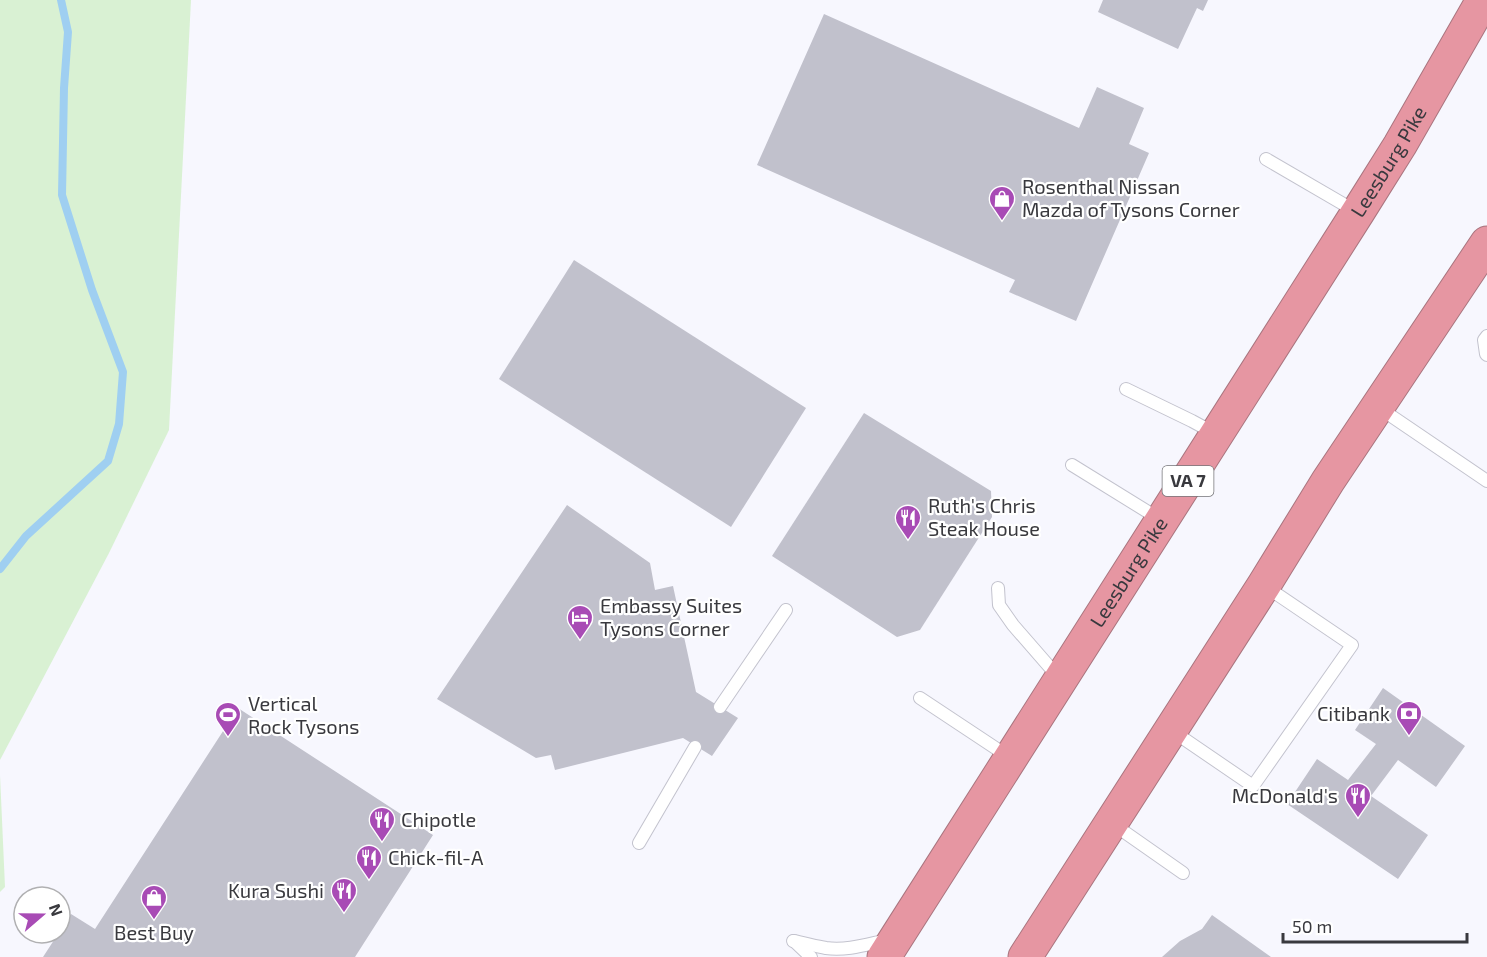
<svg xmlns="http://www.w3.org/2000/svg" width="1487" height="957" font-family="'Exo 2',sans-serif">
<rect width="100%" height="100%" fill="#f7f7fe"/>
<g fill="#d9f1d3">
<path d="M0,0H191L169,430L109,553L0,760Z"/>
<path d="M0,775L5,887L0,892Z"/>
</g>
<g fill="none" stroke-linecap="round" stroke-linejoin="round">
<path stroke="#9fcff1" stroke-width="8" d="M0,569L26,536L108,461L119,424L123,372L92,290L62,195L64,88L68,32L61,0"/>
</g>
<g fill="#c1c1cc">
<path d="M1103,0H1208L1203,11L1197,8L1178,49L1098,12Z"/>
<path d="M824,14L1079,128L1097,87L1144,108L1129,144L1149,153L1076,321L1009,292L1015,280L757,165Z"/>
<path d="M574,260L806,408L731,527L499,379Z"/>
<path d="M864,413L991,491L992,517L920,630L897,637L772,556Z"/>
<path d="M567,505L650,563L655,590L673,586L696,692L738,718L712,756L683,738L555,770L551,755L536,758L437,699Z"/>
<path d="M1383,688L1465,746L1436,787L1398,760L1371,796L1428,835L1398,879L1287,804L1317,759L1348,780L1376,744L1355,730Z"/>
<path d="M238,708L433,835L355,957H43L71,914L95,929Z"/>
<path d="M1212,915L1271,957H1162L1180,941L1202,929Z"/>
</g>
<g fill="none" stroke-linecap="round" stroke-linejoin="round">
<defs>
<g id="lane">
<path d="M1266,159L1357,212"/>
<path d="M1487,336L1484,340L1486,354L1487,355"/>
<path d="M1126,389L1192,421L1216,434"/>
<path d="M1378,407L1487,481"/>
<path d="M1072,465L1161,520"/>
<path d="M998,588L999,605L1013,625L1060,679"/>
<path d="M920,698L1009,757"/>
<path d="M720,707L786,610"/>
<path d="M1171,730L1253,786L1352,645L1265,586"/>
<path d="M1113,824L1183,873"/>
<path d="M639,843L695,747"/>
<path d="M793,941C804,943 815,946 826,948C847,951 868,944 888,940"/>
<path d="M794,941L811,957"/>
</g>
<g id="highway">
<path id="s1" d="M884,957L1358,212L1400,145L1483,0"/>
<path d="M1025,957L1264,585L1328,481L1487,243"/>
</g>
</defs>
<use href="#lane" stroke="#c3c3ce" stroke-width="14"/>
<use href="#highway" stroke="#a9757f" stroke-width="35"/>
<use href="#lane" stroke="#fff" stroke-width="12"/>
<use href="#highway" stroke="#e696a2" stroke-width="33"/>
</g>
<defs>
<symbol id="shop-pin" viewBox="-11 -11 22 30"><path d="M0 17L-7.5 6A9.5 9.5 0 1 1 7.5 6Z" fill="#a84bb5" stroke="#fff"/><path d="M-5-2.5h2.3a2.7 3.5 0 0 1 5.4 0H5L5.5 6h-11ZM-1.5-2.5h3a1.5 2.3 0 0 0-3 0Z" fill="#fff"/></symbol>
<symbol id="restaurant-pin" viewBox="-11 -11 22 30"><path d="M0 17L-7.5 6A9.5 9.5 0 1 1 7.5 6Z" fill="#a84bb5" stroke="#fff"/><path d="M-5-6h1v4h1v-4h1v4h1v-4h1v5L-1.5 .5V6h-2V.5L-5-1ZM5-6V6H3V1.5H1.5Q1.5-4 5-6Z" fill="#fff"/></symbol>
<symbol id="hotel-pin" viewBox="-11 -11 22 30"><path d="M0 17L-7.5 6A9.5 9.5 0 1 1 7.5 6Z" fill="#a84bb5" stroke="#fff"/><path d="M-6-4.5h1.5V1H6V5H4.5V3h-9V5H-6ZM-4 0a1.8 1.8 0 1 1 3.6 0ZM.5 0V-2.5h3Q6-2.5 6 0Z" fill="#fff"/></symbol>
<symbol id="bank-pin" viewBox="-11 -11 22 30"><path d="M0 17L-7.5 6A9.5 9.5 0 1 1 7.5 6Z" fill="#a84bb5" stroke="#fff"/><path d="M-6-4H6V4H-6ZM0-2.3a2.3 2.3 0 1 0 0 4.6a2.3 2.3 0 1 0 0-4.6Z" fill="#fff"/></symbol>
<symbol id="stadium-pin" viewBox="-11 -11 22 30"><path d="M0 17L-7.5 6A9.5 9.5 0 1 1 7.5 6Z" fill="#a84bb5" stroke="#fff"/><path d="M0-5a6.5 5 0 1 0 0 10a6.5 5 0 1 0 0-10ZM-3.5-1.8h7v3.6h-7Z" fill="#fff"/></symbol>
</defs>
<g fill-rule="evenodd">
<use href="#shop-pin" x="987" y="184" width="30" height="40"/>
<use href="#restaurant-pin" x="893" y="503" width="30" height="40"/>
<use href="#hotel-pin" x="565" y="603" width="30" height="40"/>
<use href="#bank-pin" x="1394" y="699" width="30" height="40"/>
<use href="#stadium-pin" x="213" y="700" width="30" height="40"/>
<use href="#restaurant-pin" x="1343" y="781" width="30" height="40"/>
<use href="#restaurant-pin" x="367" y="805" width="30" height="40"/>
<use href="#restaurant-pin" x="354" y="843" width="30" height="40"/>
<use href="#restaurant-pin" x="329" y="876" width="30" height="40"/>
<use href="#shop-pin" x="139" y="883" width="30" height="40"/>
</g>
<g text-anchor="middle" stroke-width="4.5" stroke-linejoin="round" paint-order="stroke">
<rect fill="#fff" stroke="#747478" stroke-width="1.5" x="1162.5" y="466" width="51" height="30" rx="4.5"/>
<g font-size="18" font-weight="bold" fill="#39393e">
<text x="1188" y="487">VA 7</text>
</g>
<g font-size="20" fill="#39393e" stroke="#fff">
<text dy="7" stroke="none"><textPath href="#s1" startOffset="942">Leesburg Pike</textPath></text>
<text dy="7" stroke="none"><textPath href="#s1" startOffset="456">Leesburg Pike</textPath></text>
</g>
<g font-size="20" fill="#39393e" stroke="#fff" text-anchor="start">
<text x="1022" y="194">Rosenthal Nissan<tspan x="1022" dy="23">Mazda of Tysons Corner</tspan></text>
<text x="928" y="513">Ruth's Chris<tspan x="928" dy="23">Steak House</tspan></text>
<text x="600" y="613">Embassy Suites<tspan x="600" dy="23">Tysons Corner</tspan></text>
<text x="248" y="711">Vertical<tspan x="248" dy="23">Rock Tysons</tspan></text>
<text x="1390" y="721" text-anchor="end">Citibank</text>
<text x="1338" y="803" text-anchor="end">McDonald's</text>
<text x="401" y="827">Chipotle</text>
<text x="388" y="865">Chick-fil-A</text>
<text x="324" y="898" text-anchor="end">Kura Sushi</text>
<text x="154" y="940" text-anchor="middle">Best Buy</text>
</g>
</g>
<g transform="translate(42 915) rotate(70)"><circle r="28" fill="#ffffff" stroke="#b0b0b2" stroke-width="1.5"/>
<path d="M0-4.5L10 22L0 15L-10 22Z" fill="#a84bb5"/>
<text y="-9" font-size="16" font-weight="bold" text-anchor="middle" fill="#39393e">N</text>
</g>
<path d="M1283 933v9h184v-9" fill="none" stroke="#39393e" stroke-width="3"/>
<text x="1292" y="933" font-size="18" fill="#39393e" stroke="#ffffff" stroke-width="4.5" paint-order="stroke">50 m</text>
</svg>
